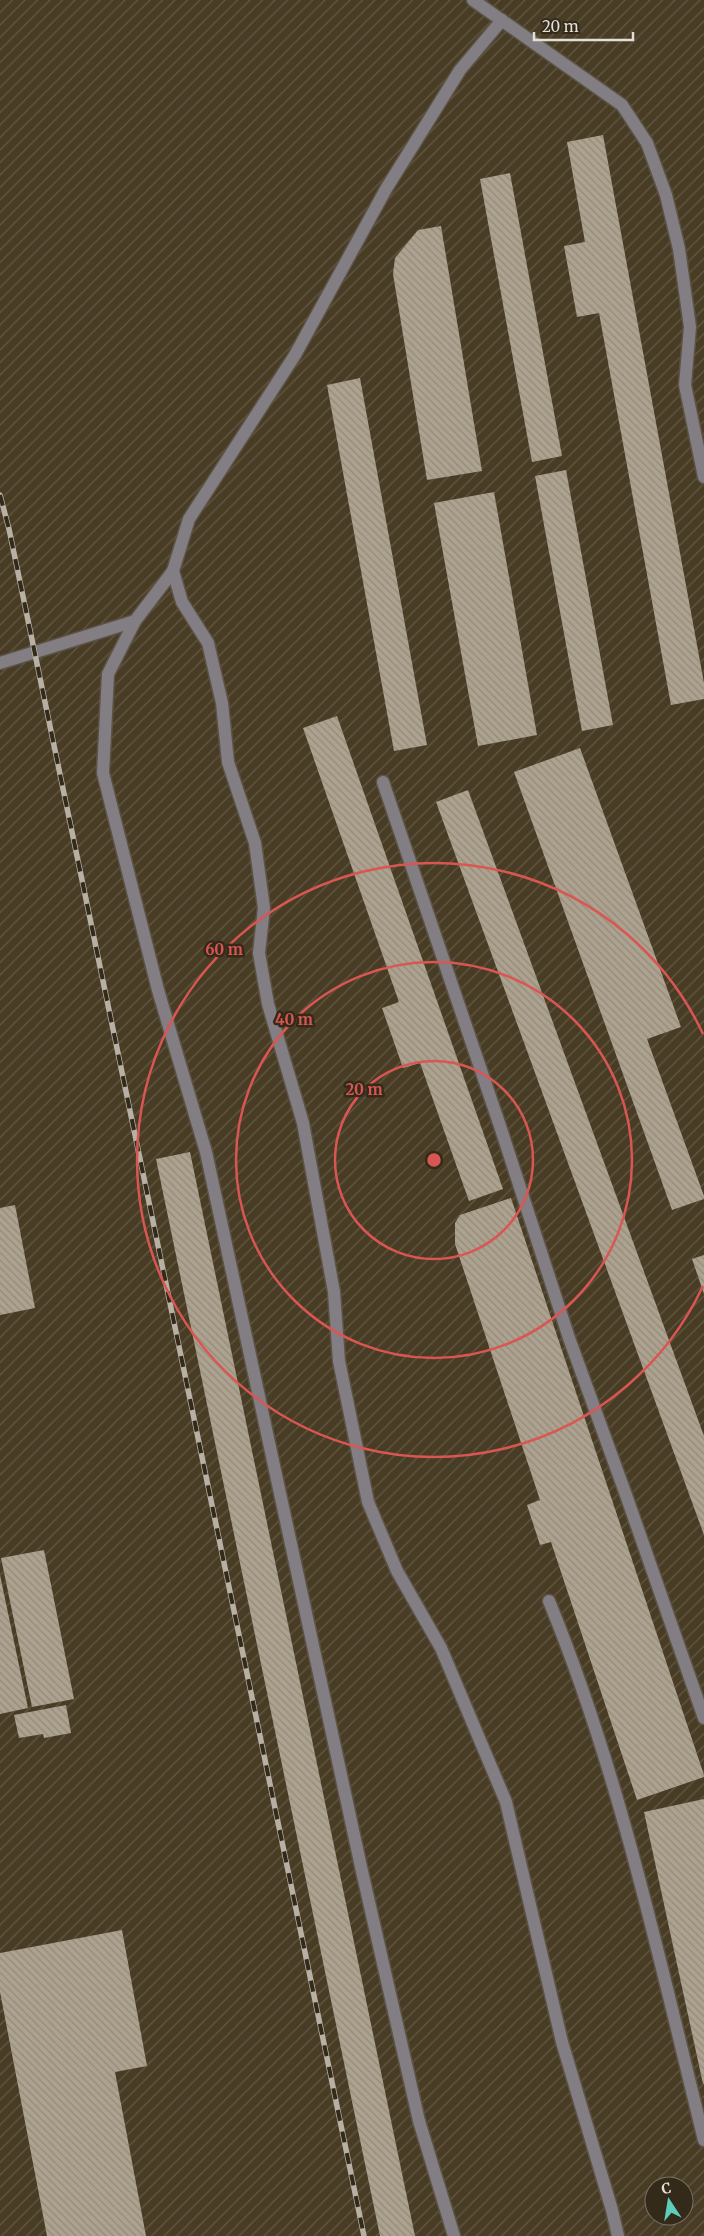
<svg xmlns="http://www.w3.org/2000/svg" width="704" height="2236" font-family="Merriweather,serif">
<defs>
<pattern id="industrial-furrows" width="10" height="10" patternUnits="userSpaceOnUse" patternTransform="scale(1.25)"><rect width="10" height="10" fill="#483c25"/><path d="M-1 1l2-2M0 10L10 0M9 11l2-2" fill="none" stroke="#625844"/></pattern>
<pattern id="building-back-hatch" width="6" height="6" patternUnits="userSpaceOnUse" patternTransform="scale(1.25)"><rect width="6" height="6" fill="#ada28f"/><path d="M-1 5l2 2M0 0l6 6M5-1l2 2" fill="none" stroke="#938a7b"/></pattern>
</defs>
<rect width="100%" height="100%" fill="#3d3424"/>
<path fill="url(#industrial-furrows)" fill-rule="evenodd" d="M0,0H704V2236H0ZM654,2186H684V2216H654Z"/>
<g fill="url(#building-back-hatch)">
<path d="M603,135L704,683V699L671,705L599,313L577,317L564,246L585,242L567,142Z"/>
<path d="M510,173L562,456L532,462L480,179Z"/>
<path d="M441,226L482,471L427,480L393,274L395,258L418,230Z"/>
<path d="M360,378L427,745L394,751L327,385Z"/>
<path d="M566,470L613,725L582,731L535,476Z"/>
<path d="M494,492L537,735L478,746L434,503Z"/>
<path d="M337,716L503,1189L469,1201L420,1063L403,1068L382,1008L399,1002L303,728Z"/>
<path d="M580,748L681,1027L647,1039L704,1196V1199L672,1210L514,772Z"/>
<path d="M468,790L704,1436V1535L436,802Z"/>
<path d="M190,1152L415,2236H380L156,1159Z"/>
<path d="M511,1198L704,1775V1777L637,1800L551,1542L540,1545L527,1505L540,1500L455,1244V1223L460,1215Z"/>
<path d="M15,1205L35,1308L0,1315V1208Z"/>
<path d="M704,1255V1294L692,1259Z"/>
<path d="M44,1550L74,1699L32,1707L1,1558Z"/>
<path d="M0,1575L28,1708L0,1714Z"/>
<path d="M66,1705L71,1733L44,1738L43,1734L19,1738L14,1715Z"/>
<path d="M704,1799V2084H703L644,1812Z"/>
<path d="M122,1930L147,2066L115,2072L146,2236H47L0,1992V1953Z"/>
</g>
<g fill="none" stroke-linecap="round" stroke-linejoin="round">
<defs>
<g id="minor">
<path d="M473,0L622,105L647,143L666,195L679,249L690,327L685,385L704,477"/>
<path d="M502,20L460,70L386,189L295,355L189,519L173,571L182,602L208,643L222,703L228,762L255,843L264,908L259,953L268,1004L303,1123L334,1292L339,1361L368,1502L397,1571L441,1648L506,1802L562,2042L612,2210L618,2236"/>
<path d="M173,571L135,621L108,674L103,773L158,990L206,1152L361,1867L419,2121L454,2236"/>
<path d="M0,663L135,621"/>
<path d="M383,782L500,1126L569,1338L626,1495L704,1718"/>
<path d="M549,1601C620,1774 659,1959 704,2140"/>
</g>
</defs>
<use href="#minor" stroke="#5b5344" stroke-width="15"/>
<use href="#minor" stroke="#837d84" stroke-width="12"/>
<defs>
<path id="rail" d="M0,495L9,529L364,2236"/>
</defs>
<use href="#rail" stroke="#b7b1a5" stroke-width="5.5"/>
<use href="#rail" stroke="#332a1a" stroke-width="4" stroke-dasharray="11" stroke-linecap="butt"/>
</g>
<g fill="none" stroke="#da5653" stroke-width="2.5">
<circle cx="434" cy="1160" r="99"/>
<circle cx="434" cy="1160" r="198"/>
<path d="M703 1286A297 297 0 1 1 703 1034"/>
</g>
<circle cx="434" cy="1160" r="8" fill="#da5653" stroke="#332a1a" stroke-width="2.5"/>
<g font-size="15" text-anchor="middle" font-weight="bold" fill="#da5653" stroke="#332a1a" stroke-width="5" stroke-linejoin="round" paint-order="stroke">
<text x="224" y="955">60 m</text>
<text x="294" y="1025">40 m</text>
<text x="364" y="1095">20 m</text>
</g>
<g transform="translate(669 2201) rotate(348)"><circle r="24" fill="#332a1a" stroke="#7a7265"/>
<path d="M0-4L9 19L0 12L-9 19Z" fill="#5dceb9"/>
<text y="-8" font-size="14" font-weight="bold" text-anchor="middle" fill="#e4dfd5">С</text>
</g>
<path d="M534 32v8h99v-8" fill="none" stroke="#e4dfd5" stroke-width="2.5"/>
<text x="542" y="32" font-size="15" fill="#e4dfd5" stroke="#332a1a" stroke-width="4" paint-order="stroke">20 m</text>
</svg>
